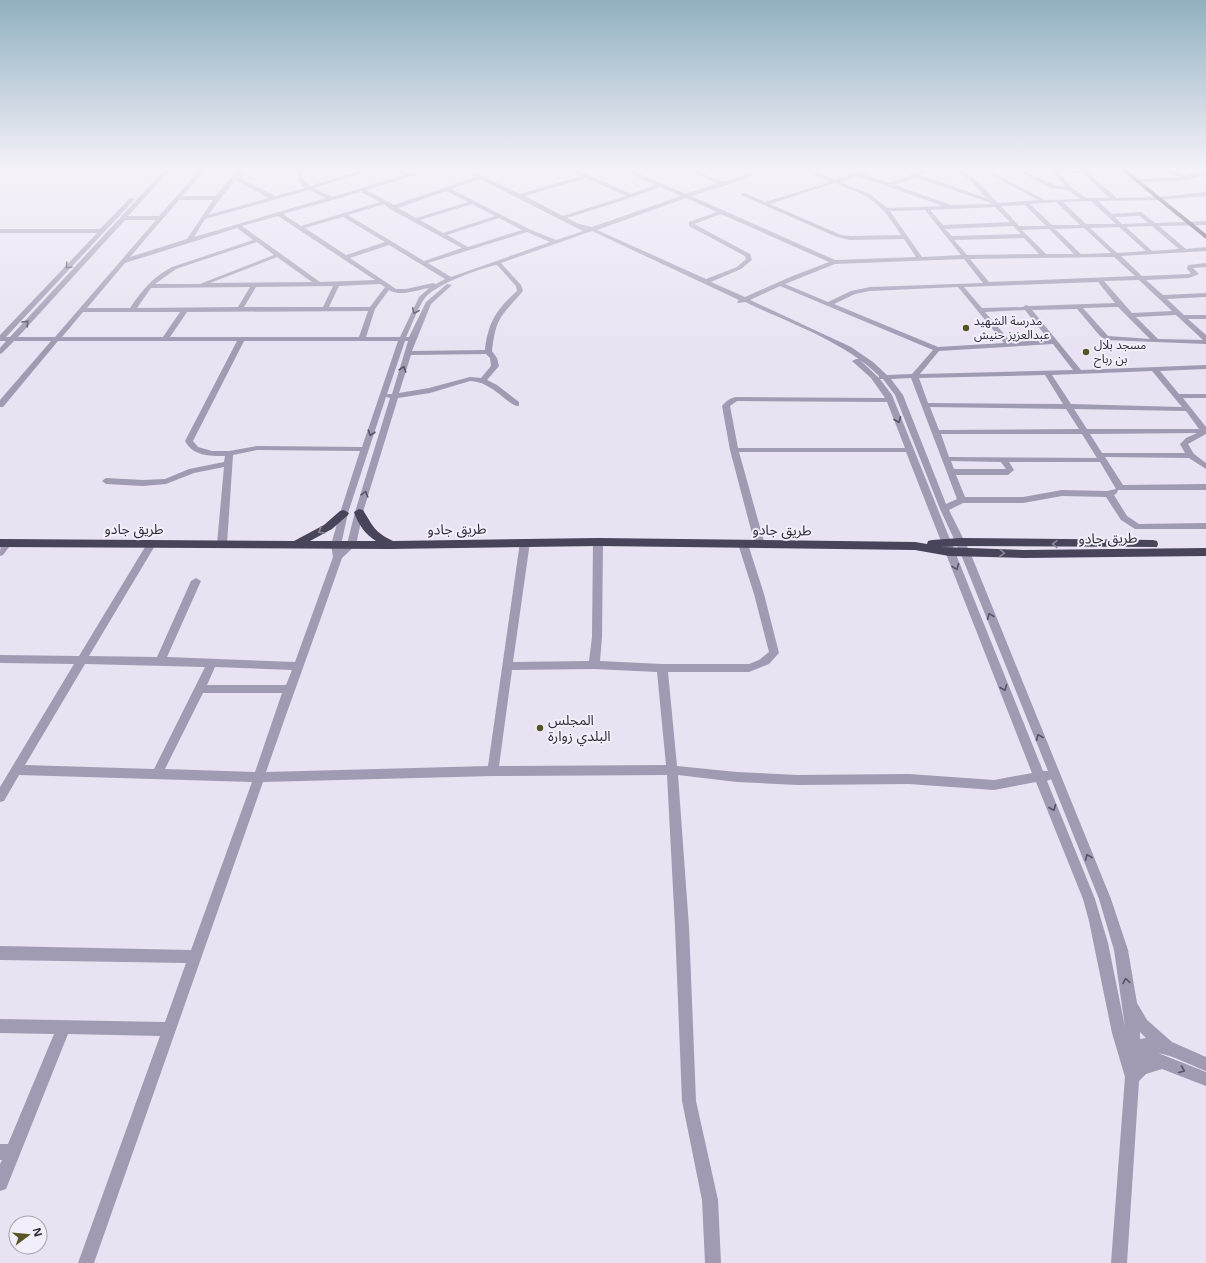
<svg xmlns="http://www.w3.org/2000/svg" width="1206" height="1263" font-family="'Noto Sans','Noto Sans Arabic',sans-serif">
<rect width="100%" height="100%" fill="#e9e2f2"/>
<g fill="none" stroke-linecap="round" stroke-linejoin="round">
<g fill="#a19ab3" fill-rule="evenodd">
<path d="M167,167H173L128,216H159L202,167H207L182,196H216C224,186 237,166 252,167L238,177L275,196L305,188C297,181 295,176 302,167H307L302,173V177L310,186L373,167H380L314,188L332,197L405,175L390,167H395L410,174L434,167H441L366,190L394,205L476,177L456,167H462L520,194L581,176L564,167H570L631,194L655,185L617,167H624L686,194L718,183L680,167H686L723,182L766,167H772L727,185L691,196L835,260L916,257L904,239L850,240L837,237L741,195V193H745L765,202L830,182L797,167H803L835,180L849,175L831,167C839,167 848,174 855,173C864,172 871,167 880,167L863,174L890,183L931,167H937L920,175L986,198L970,180L958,172L944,167C968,165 984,188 998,203L1038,200L977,167H982L1045,200L1080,199L1068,190L1051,188L1010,167H1015L1054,185L1065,186L1053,172L1051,167H1055L1057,169L1086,171L1117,198L1159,197L1206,192V196L1158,200L1098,201L1112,214L1141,212L1155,223L1206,221V225L1159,226L1186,249L1206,247V251L1121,256L1142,276L1189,274L1191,273L1187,269L1188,265L1206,263V267L1193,268L1199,274L1189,278L1146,280L1163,295L1206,293V297L1167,299L1184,315H1206V319H1188L1206,335V344L1106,340L1100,336L1077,309L1032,310L1081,370L1206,365V369L1160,371L1179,394H1206V398H1183L1206,427V434L1188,444L1194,454L1206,463V469L1189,458L1105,457L1123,485L1206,484V490H1118L1117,493L1114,495L1127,516L1139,524L1206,523V529H1135L1121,520L1106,497L1062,496L1023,503H963L949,510L970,552L1111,899L1128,950L1137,1003L1147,1020L1172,1042L1206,1057V1071C1190,1065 1175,1056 1158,1053L1206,1072V1086L1162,1069L1146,1074L1139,1081L1127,1263H1111L1125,1077L1112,1033L1089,921L1083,899L1036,782L994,790L909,784L798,785L737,782L678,775L689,927L696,1101L718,1200L721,1263H705L702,1200L682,1101L675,927L667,775L493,776L263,782L94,1263H78L160,1036L68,1034L6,1189L0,1191V1164L2,1160H0V1144H8L54,1034L0,1033V1019L165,1022L186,963L0,960V946L191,950L252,782L19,775L4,801L0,802V787L74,664L0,663V655L79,656L148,542L151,541L156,544L89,656L157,657L191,581L196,578L201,581L167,657L295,662L333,557L331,545L340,513L360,451L257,450L233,455L227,544L222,547L217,544L224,467L194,473L166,484L143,486L106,484L102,481L106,478L143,480L165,479L189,469L224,462L225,456C209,456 193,456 185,441L237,341H58L3,407H0V400L51,341H14L2,353L0,354V348L6,341H0V335L97,233H0V229H100L130,198L135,199L6,337H10ZM1059,173H1082L1110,198H1086L1071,187ZM858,176L943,206L887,208L870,194L840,182ZM915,177L991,203L992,204L951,205L895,185ZM586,178L626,196L563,216L525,196ZM480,179L583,231L556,240L529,229L451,189ZM235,180L269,198L208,215ZM835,183C845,188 858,191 867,197C882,206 892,221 901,235L850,236L841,235L770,204ZM660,187L681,196L592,227L579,224L567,218L633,197ZM309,190L326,198L194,237L205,219ZM446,191L468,202L416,218L398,208ZM361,192L380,202L301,226L283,214ZM686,198L717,212L689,222V226L745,256L746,259L737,267L706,279L597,230ZM179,200H213L187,239L130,257ZM1091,201L1116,224H1086L1063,202ZM1056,202L1080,225H1052L1030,204ZM384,204L390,209L462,248L424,261L348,215ZM472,204L495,216L443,233L420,220ZM1025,205L1046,226H1019L1001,206ZM995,207L1010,222L943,225L930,210ZM925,210L961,255L922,257L890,211ZM721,214L829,262L790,277L745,297L711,282L741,269L752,260L750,254L694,224ZM278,216L375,280L320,282L242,226ZM1140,216L1148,223L1122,224L1115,217ZM343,217L385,242L346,255L305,228ZM499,218L522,230L468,247L447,235ZM125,220H156L55,337H18ZM1013,226L1021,234L952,236L945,229ZM1152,226L1179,249L1152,251L1126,227ZM1119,227L1146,251L1117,253L1090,228ZM237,228L253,240L172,267C153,277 142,290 130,308H87L125,263ZM1084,228L1111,253L1081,254L1055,229ZM1049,229L1074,254H1046L1022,230ZM592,231L739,300L737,302L738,303L745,302C789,323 845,342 879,376V378L859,359H856L852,361L871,378L885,398L736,397C730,398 726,401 722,406L730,450L755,545L760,548L765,545L739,452H906L1032,773L994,780L909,774L798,775L737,772L677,766L668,672H749L769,664L779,653L764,594L748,544L743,541L738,544L754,594L769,652L759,660L749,664H662L600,661L602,637L603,542L598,539L593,542L592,637L589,661L513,662L530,542L525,539L520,542L488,766L266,772C291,700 317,630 342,558L356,545L363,512L398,398L430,393L470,381C492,381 509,407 519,406V402L497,385L487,380L499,366L497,358L492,351C496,316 502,316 523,291L521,285L501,263ZM527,232L550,242L451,277L428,263ZM1024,238L1039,254L967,255L954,240ZM257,242L274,255L200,284H155L176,269ZM389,245L445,279L436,284L433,283L406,289H396L350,258ZM277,257L312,282L210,283ZM1114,257L1135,276L989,282L970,259ZM964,259L983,283L870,287L851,291L828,302L785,284L835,264ZM497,265L516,286L517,291C497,309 488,322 485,350L412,351L431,304L452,285L447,284L426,302L409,337H406C412,325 417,309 425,298C434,285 483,267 497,265ZM1139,280L1172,311L1132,313L1104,281ZM1098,282L1115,303L1029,306L1026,305L1023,307L982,308L964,287ZM380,284L385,287L370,307H329L339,286ZM333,286L323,307H244L256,287ZM780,286L933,350L912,374L887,375L873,362L851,347L750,300ZM250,287L238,307L137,308L151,288ZM958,287L1004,343L938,347L834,304L855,294L870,291ZM429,288L419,297L400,337H366L375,309L389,290C400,297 417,290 429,288ZM1118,307L1150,339L1108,336L1083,308ZM1025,310L1049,340L1011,342L985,312ZM368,311L359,337H170L187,312ZM83,312H180L163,337H62ZM1176,315L1203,340L1158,339L1136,317ZM244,341H398L362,447L257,446L229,451H212L198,447L193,441ZM405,341H408L392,394H387ZM1053,344L1073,370L920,374L939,351ZM486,354L490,358L491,366L481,378L470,377L429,388L399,393L411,355ZM1152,371L1182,407L1071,404L1052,375ZM1045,375L1063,404L928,403L919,378ZM911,378L957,499L946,504L903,395L891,379ZM880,379H883L895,395L940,509L960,552L1048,771H1043L892,395ZM386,397L390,398L355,512L347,544L341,549V545L348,513ZM737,401L887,402L905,448H738L730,406ZM930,407L1066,409L1079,429L939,430ZM1074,409L1186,411L1199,429H1087ZM1197,433L1186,438L1180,444L1185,453H1102L1090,434ZM941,434H1082L1097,458L949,457ZM951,461L1001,462L1006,469H954ZM1009,462H1100L1116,489L1107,491L1062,490L1023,497H965L956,475H1008L1014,470ZM85,664L205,667L154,769L25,765ZM215,667L292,670L286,685H207ZM594,669L657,672L666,765L499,766L512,670ZM203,693H282L255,772L165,769ZM1051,779L1099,899L1114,950L1125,1027L1108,943L1095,899L1047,781ZM1140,1032L1146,1038L1140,1039Z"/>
<path d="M1161,167H1166L1185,176L1206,171V175L1180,181L1140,182V180L1142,179L1180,177Z"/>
<path d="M7,540L12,543L3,555L0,556C0,549 0,542 7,540Z"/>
</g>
<g fill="#484459" fill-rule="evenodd">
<path d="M1117,167H1123L1206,234V239Z"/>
<path d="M359,509L363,510C373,526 374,532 393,541L598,538L915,542L927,544L928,541L932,540L960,538L1153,540L1157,541L1158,544L1157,547L960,546L941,547L1024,550L1206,548V556L1024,558L949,556L915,550L598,546L390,549L0,547V539L294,541L324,525L340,511L344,510L349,513L348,515L332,529L310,541H376C365,534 358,524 354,512Z"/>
</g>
</g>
<defs><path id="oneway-chevron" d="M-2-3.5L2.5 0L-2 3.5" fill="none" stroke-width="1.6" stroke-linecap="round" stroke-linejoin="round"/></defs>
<g stroke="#575264">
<use href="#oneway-chevron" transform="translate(68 266) rotate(133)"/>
<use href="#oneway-chevron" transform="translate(415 311) rotate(115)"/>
<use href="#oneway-chevron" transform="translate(26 323) rotate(-47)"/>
<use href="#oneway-chevron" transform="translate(403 369) rotate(-72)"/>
<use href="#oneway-chevron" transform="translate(898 420) rotate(68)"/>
<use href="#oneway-chevron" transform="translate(371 433) rotate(109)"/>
<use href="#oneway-chevron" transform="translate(365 494) rotate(-73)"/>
<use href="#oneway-chevron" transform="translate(956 567) rotate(68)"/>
<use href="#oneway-chevron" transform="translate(990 616) rotate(-112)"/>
<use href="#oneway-chevron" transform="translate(1004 688) rotate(68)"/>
<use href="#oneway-chevron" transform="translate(1039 737) rotate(-112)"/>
<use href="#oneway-chevron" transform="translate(1053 808) rotate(68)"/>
<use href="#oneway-chevron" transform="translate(1088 857) rotate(-112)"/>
<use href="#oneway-chevron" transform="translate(1126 981) rotate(-99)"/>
<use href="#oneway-chevron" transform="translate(1182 1070) rotate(21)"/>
</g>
<g stroke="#8c8899">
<use href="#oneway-chevron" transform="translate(321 531) rotate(149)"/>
<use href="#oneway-chevron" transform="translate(1055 544) rotate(-179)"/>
<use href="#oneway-chevron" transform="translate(1002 553) rotate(1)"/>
</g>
<linearGradient id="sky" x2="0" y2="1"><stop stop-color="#90b0c0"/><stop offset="0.49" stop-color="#f5f2f9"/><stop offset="1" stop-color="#f5f2f9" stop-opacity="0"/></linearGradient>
<rect width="1206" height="344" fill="url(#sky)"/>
<g fill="#585425" stroke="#f3effa" stroke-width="1.5">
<circle cx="966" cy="328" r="4"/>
<circle cx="1086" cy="352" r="4"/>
<circle cx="540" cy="728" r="4"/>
</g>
<g text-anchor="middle" stroke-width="4" stroke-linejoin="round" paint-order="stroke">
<g font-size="12" fill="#2f2c39" stroke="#f3effa" text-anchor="start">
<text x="974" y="325">مدرسة الشهيد<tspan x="974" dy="14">عبدالعزيز حنيش</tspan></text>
<text x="1094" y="349">مسجد بلال<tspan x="1094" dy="14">بن رباح</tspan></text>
</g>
<g font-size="14" fill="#2f2c39" stroke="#f3effa">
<text x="134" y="534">طريق جادو</text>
<text transform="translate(457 529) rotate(-1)" y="5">طريق جادو</text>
<text transform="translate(782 530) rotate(1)" y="5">طريق جادو</text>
<text transform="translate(1108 538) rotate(-1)" y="5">طريق جادو</text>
</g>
<g font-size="14" fill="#2f2c39" stroke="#f3effa" text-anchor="start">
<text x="548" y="725">المجلس<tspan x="548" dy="16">البلدي زوارة</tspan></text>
</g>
</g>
<g transform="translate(28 1235) rotate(74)"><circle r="19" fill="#f3effa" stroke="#a5a1ad"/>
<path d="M0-3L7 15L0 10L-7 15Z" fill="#585425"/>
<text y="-6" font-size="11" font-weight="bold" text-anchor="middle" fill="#2f2c39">N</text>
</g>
</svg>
